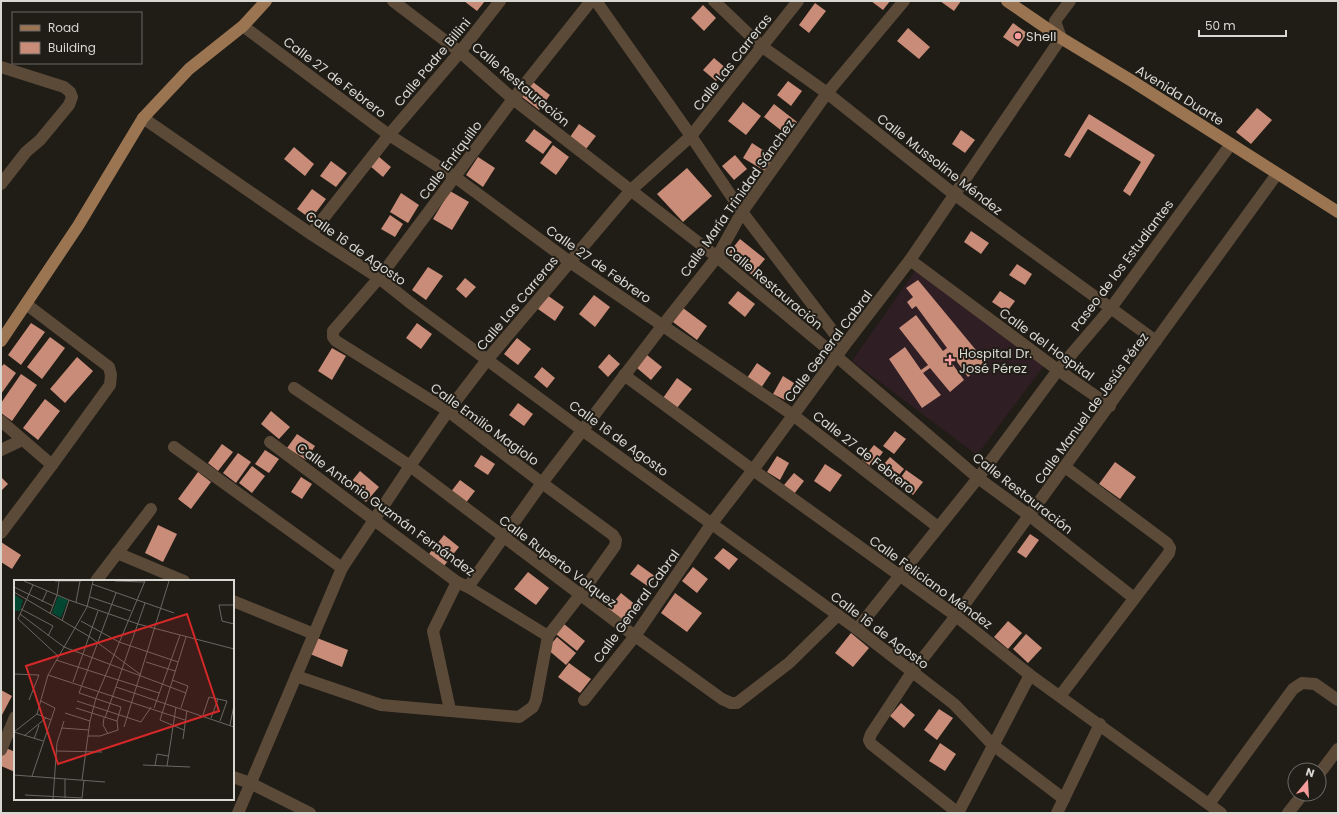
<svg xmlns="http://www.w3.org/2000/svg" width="1339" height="814" font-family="Poppins,sans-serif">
<rect width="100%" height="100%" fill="#201d17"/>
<path fill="#301e25" d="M920,264L1049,359L977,455L852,361Z"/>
<g fill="#c98c78">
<path d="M464,1H485L477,11Z"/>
<path d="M871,1H890L883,10Z"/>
<path d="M940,1H961L954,11Z"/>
<path d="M815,3L826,11L809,33L799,25Z"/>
<path d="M703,5L716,18L704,31L691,18Z"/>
<path d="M1013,23L1027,33L1018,47L1003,37Z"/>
<path d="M908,28L930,47L919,59L897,41Z"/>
<path d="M714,58L727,69L716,81L703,70Z"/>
<path d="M788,81L802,91L791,106L777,95Z"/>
<path d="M533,82L550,95L539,110L522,97Z"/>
<path d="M743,102L761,116L746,135L728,121Z"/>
<path d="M774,104L797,122L787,135L764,117Z"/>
<path d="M1257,108L1272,120L1251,144L1236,132Z"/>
<path d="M1089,114L1155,155L1130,196L1123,191L1141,162L1088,129L1070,158L1064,155Z"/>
<path d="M579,124L596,136L586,149L570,137Z"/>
<path d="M534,129L552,142L543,154L525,141Z"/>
<path d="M961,130L975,140L965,153L952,144Z"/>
<path d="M752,143L774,157L765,171L743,158Z"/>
<path d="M553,145L569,157L556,175L540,163Z"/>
<path d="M294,147L314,164L305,176L284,159Z"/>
<path d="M735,155L747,169L734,180L722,166Z"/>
<path d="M378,156L391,167L383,177L370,166Z"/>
<path d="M478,157L495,168L483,187L466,175Z"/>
<path d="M331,161L347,173L336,187L320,176Z"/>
<path d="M687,168L712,196L683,222L657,194Z"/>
<path d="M312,189L326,199L311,219L297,209Z"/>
<path d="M450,191L469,202L452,230L433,219Z"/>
<path d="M401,193L419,205L408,223L390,212Z"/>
<path d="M390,215L403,224L395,237L381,229Z"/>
<path d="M971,231L989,243L981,254L964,242Z"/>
<path d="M740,239L765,259L752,275L727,255Z"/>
<path d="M1017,264L1032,274L1025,285L1009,275Z"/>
<path d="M428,267L443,276L426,300L412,290Z"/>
<path d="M465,278L476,287L466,298L456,289Z"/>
<path d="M918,280L985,361L968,377L950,352L946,355L964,380L950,392L930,368L923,373L941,395L922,408L889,359L905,347L921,370L928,365L899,328L916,315L943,351L947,348L916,306L912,309L907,302L913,297L906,288Z"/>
<path d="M738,291L755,304L745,317L728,303Z"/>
<path d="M1000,291L1015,301L1007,312L992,302Z"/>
<path d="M547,295L564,307L555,321L538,309Z"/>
<path d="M594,295L610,307L595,327L579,314Z"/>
<path d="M683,308L707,326L697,340L673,322Z"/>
<path d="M31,323L45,332L21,365L8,355Z"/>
<path d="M417,323L432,334L421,349L406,338Z"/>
<path d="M50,337L65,348L42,379L27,367Z"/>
<path d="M517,338L531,349L518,365L504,354Z"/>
<path d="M332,348L346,356L332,380L318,371Z"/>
<path d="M609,354L620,364L608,377L598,367Z"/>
<path d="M647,355L662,367L651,380L637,368Z"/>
<path d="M77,357L93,371L65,403L50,389Z"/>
<path d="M757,363L771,373L761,388L747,378Z"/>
<path d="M4,364L16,373L1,394V367Z"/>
<path d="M542,367L555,378L547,388L534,377Z"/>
<path d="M21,374L37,385L12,421L1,413V403Z"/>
<path d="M783,376L794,383L785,400L773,394Z"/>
<path d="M677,378L692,389L677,408L663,398Z"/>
<path d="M45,399L60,411L38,440L23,428Z"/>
<path d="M518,403L533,414L524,426L509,415Z"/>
<path d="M271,411L290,427L279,439L261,424Z"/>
<path d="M895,431L906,439L894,454L883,446Z"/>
<path d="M297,434L315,446L306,460L287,448Z"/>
<path d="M222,444L233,452L218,471L208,463Z"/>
<path d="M874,445L883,452L872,467L862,460Z"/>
<path d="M265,450L279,459L269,473L255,464Z"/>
<path d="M238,453L251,462L236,483L223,473Z"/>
<path d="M481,455L495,464L488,475L474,466Z"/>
<path d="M777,456L789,463L780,480L767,472Z"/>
<path d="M890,457L904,469L893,482L879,470Z"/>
<path d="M1115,462L1136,477L1120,499L1099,484Z"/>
<path d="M825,464L842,475L830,492L814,481Z"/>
<path d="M252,466L265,476L252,493L239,483Z"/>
<path d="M906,470L923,482L913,495L897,483Z"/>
<path d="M360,471L379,487L366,502L347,487Z"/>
<path d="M198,472L211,482L191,509L178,499Z"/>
<path d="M794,473L804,481L794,494L784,485Z"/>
<path d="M1,477L8,484L1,491Z"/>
<path d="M301,477L312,484L302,499L291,492Z"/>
<path d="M460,480L475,491L465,504L450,493Z"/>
<path d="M158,525L177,534L163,562L145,553Z"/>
<path d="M1030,534L1039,540L1026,558L1017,552Z"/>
<path d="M444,535L459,547L444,566L429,554Z"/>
<path d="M1,542L21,555L12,569L1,562Z"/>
<path d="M723,548L738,559L729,570L714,558Z"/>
<path d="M638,564L656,577L649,587L630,574Z"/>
<path d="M693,567L708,579L697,593L682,581Z"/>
<path d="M528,572L549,588L536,605L514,589Z"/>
<path d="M621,593L637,606L624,621L608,609Z"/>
<path d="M675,593L702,613L687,632L661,613Z"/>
<path d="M1008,621L1022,633L1008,649L994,637Z"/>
<path d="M564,624L585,641L577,651L556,634Z"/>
<path d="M851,633L869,648L853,667L835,653Z"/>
<path d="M1026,634L1042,648L1028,663L1013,649Z"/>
<path d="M557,637L576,653L566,665L547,649Z"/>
<path d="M317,638L348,650L342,667L310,654Z"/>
<path d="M569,663L591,679L580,693L558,677Z"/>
<path d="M1,690L12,696L2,715L1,714Z"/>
<path d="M901,703L915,715L904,728L890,716Z"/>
<path d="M939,709L953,718L937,740L924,730Z"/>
<path d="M940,743L956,754L945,771L929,761Z"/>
<path d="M4,747L15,752V772L1,766V754Z"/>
</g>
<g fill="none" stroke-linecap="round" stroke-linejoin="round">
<g stroke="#5c4a39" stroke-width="12">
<path d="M393,1L460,52L513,99L717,257L836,356L978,478L1030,516L1134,598"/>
<path d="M596,1L691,136L742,212L844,346"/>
<path d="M714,1L761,46L827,93L955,195L1156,341"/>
<path d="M243,26L389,135L455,177L570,262L793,415L938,527"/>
<path d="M1,67L64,87L70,92L72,97L69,105L40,140L26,152L1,184"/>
<path d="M143,118L311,234L379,278L413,305L582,430L857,629L954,704L993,745L1064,799"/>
<path d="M311,234L389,135L460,52L500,1"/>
<path d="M910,260L1058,370L1110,406"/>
<path d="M624,375L753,470L956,616L1030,675L1221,813"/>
<path d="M294,388L410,466L635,636L722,699L731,703H737L789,663L838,615"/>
<path d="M1,421L52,465"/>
<path d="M270,442L457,582L468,587L548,636"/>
<path d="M174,447L342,568"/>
<path d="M1,450L22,440"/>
<path d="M1,533L52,465L110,385L111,375L109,367L26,304"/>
<path d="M117,553L184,581"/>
<path d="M96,581L151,509"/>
<path d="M468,587L542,483L663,325L717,257L742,212L827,93L904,1"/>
<path d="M233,601L314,634"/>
<path d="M857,629L978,478L1058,370L1111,308L1231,144"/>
<path d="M296,676L381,705L519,717L533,707L536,700L548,636L580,595L615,546L616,540L613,535L542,483L448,411L336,341L333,337V331L379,278L513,99L591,1"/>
<path d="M1060,696L1169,553L1170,548L1167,543L1065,467"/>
<path d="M584,700L635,636L712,523L753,470L844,346L910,260L1061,38L1055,21L1070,1"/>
<path d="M450,710L433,631L457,582"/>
<path d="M1,750L15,717"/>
<path d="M1319,774L1338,749"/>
<path d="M233,777L250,783L310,813"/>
<path d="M1209,804L1293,689L1302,683L1315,684L1338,700"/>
<path d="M238,813L342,568L410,466L448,411L487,360L631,190L691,136L798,1"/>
<path d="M958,813L871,744L869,740L871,734L912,672L956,616L1277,174"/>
<path d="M958,813L1030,675"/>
<path d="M1057,813L1100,724"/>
<path d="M1288,813L1303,794"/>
</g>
<g stroke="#9b7552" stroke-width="12">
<path d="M1007,1L1061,38L1132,81L1338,212"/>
<path d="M1,341L78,226L143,118L189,69L243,26L266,1"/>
</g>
</g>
<g fill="#f59b9b" stroke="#201d17" stroke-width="1.5">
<circle cx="1018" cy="36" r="4"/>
<path d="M948 354h4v4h4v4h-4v4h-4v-4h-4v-4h4z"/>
</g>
<g text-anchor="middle" stroke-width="4" stroke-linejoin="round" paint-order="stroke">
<g font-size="13" fill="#d8d7d2" stroke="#201d17" text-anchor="start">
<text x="1026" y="41">Shell</text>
<text x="959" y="358">Hospital Dr.<tspan x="959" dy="15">José Pérez</tspan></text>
</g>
<g font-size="13" fill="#d8d7d2" stroke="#201d17">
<text transform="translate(432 62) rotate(-50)" y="5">Calle Padre Billini</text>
<text transform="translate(732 62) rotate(-52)" y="5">Calle Las Carreras</text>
<text transform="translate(335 77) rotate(37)" y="5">Calle 27 de Febrero</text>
<text transform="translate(521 84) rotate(40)" y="5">Calle Restauración</text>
<text transform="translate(1180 95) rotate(32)" y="5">Avenida Duarte</text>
<text transform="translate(450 160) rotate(-53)" y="5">Calle Enriquillo</text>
<text transform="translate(940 164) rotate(38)" y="5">Calle Mussoline Méndez</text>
<text transform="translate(737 198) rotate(-55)" y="5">Calle María Trinidad Sánchez</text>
<text transform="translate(356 248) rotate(35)" y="5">Calle 16 de Agosto</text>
<text transform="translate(599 264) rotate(35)" y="5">Calle 27 de Febrero</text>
<text transform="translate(1122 265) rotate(-53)" y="5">Paseo de los Estudiantes</text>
<text transform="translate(774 287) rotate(40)" y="5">Calle Restauración</text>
<text transform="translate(517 303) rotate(-50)" y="5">Calle Las Carreras</text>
<text transform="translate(1047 344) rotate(36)" y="5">Calle del Hospital</text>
<text transform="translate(828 346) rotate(-53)" y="5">Calle General Cabral</text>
<text transform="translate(1091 408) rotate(-54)" y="5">Calle Manuel de Jesús Pérez</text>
<text transform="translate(485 424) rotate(36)" y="5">Calle Emilio Magiolo</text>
<text transform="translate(619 438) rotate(36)" y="5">Calle 16 de Agosto</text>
<text transform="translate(864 452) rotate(38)" y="5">Calle 27 de Febrero</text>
<text transform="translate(1023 493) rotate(38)" y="5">Calle Restauración</text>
<text transform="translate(386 509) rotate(36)" y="5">Calle Antonio Guzmán Fernández</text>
<text transform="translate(558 561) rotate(37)" y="5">Calle Ruperto Volquez</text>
<text transform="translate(931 582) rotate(36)" y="5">Calle Feliciano Méndez</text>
<text transform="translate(636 606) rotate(-54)" y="5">Calle General Cabral</text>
<text transform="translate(880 630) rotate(37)" y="5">Calle 16 de Agosto</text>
</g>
</g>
<g transform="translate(14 580)">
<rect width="220" height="220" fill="#201d17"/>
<path d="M1,15L9,20L6,31H0ZM44,16L54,20L47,38L38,33Z" fill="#014731"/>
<path fill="none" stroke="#6a6762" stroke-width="1" d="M10,1L55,20L124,44L220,69M41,1H67M101,1L130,2M78,4L160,33M19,5L4,39L44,76M0,7L39,26M0,12L76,57L127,95M76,17L117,31M28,22L33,11M62,22L66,1M220,25H205L208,41L220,44M73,27L79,1M7,29L39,46L34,56M6,34L50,67L172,113M36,34L43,15L45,1M48,41L55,20M67,41L105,62L164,82M42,80L145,113M132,82L161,91M0,94L25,95L15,120M34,95L171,140M158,100L174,106L167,128M59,102L84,31M102,107L220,147M63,121L127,142L137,127M62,128L103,141M140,128L166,55M51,133L76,141M23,134L37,140M189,135L195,117L213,121L206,141M90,138L89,145L94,154M91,138L131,23M197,138L204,119M216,145L220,125M110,147L155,1M48,148L75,150M170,150L146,140L172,57M0,152L29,161M0,152L23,134L34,95L73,27M10,156L32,138M74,156H86L104,150L103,141L107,127L65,113L102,13M20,159L25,145M169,159L173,130M42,171L88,172M129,185L176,187M141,186L143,174L154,176M153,186L162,127M0,195L91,202M18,196L41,128L27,121M68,200L76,141L82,118L131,1M11,215L68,218L70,200M51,218V199M39,219L43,163L50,141"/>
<path fill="#d62828" fill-opacity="0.15" stroke="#d62828" stroke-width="2" d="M173,34L205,131L44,184L12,86Z"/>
<rect width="220" height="220" fill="none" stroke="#d8d7d2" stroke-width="2"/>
</g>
<rect width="1339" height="814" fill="none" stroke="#d8d7d2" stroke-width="4"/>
<rect x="12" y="12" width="130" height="52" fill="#201d17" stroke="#6a6762"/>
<rect x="20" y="25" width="20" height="6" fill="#9b7552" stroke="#6a6762"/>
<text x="48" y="32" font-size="12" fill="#d8d7d2">Road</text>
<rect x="20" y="42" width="20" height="12" fill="#c98c78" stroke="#6a6762"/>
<text x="48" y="52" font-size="12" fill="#d8d7d2">Building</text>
<g transform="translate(1307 782) rotate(18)"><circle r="19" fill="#201d17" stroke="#6a6762"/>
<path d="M0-3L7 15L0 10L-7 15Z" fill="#f59b9b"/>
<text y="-6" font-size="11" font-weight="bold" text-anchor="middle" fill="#d8d7d2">N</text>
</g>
<path d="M1199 30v6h87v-6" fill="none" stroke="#d8d7d2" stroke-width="2"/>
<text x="1205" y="30" font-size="12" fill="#d8d7d2" stroke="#201d17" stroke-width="3" paint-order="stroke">50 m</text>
</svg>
